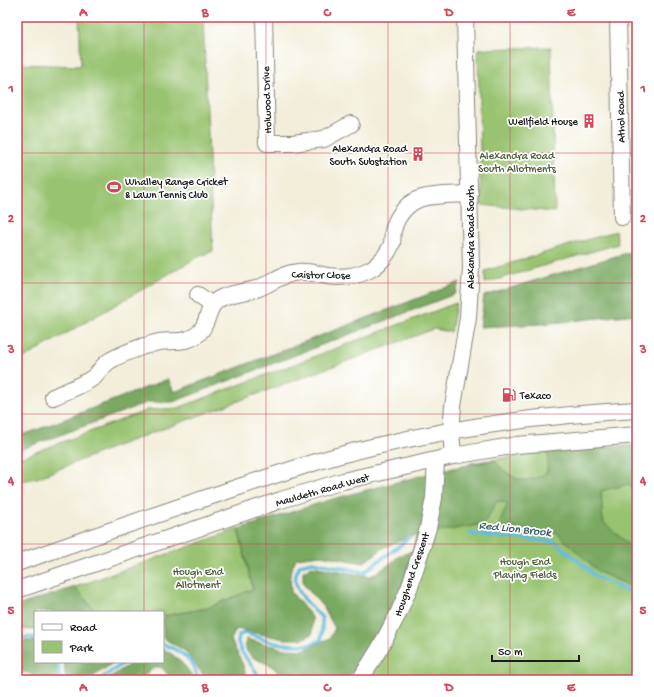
<svg xmlns="http://www.w3.org/2000/svg" width="654" height="697" font-family="'Gochi Hand',sans-serif">
<rect width="100%" height="100%" fill="#fff"/>
<filter id="ink" filterUnits="userSpaceOnUse"><feTurbulence type="fractalNoise" baseFrequency=".025" numOctaves="2"/><feDisplacementMap in="SourceGraphic" scale="8" xChannelSelector="R" yChannelSelector="G"/><feConvolveMatrix kernelMatrix="1 2 1 2 8 2 1 2 1" color-interpolation-filters="sRGB"/></filter>
<filter id="wash" filterUnits="userSpaceOnUse"><feTurbulence type="fractalNoise" baseFrequency=".012" numOctaves="4" result="noise"/><feDisplacementMap in="SourceGraphic" scale="16" xChannelSelector="R" yChannelSelector="G"/><feGaussianBlur stdDeviation="0.9" result="paint"/><feColorMatrix in="noise" values="0 0 0 0 0 0 0 0 0 0 0 0 0 0 0 0 0 1.4 0 .05"/><feComposite in="paint" operator="in"/></filter>
<g filter="url(#wash)">
<rect width="100%" height="100%" fill="#f3eeda"/>
<g fill="#98c370" stroke="#5a7046">
<path d="M79,17H203L213,251L198,257L17,362V64L81,66Z"/>
<path d="M551,47L555,212L481,205L478,49Z"/>
<path d="M616,231L618,244L485,283V271Z"/>
<path d="M456,303L451,332L434,329L111,448L37,478L17,482V459L148,410L178,408Z"/>
<path d="M637,445V680H349L369,656L395,611L413,551L418,524L470,463L530,454L585,448Z"/>
<path d="M238,529L253,589L208,608L163,616V612H96L75,587Z"/>
</g>
<g fill="#7aa962" stroke="#4b623f">
<path d="M637,251V314L542,324L480,327L484,296L626,253Z"/>
<path d="M460,282L455,294L173,402H149L17,451V436L31,432L168,379L174,392Z"/>
<path d="M637,445V496L629,484L601,491L603,522L628,544L637,556V589L599,572L557,533L498,526L508,503L497,501L484,524L412,536L385,547L363,563L321,555L296,558L290,573L291,592L312,617V634L303,639H284L236,629L231,640L243,665L247,680H207L185,651L163,638V616L208,608L253,589L238,529L332,499L443,470L494,460C510,478 523,488 547,472L548,452Z"/>
<path d="M412,551C407,571 402,592 393,610C380,636 365,658 346,680H279L281,677C279,675 277,671 275,669C264,658 242,662 246,639L284,649L303,650L330,638L335,628L323,607L303,584V571L312,566L356,574L371,576L387,566L399,556Z"/>
<path d="M75,587L96,612H35V630L17,629V606Z"/>
<path d="M35,640V662H57L56,677L57,680H36C31,672 26,672 17,673V642Z"/>
<path d="M163,649C172,652 191,670 194,680H173L161,667H155L138,680H106L133,662H163Z"/>
<path d="M64,662H114C98,673 85,687 65,677Z"/>
</g>
<g fill="none" stroke-linecap="round" stroke-linejoin="round">
<g stroke="#62bbdf" stroke-width="3.5">
<path d="M470,534L555,542L587,568L595,576L637,596"/>
<path d="M17,638L35,637"/>
<path d="M163,644C174,648 189,656 194,667C196,671 197,676 198,680"/>
<path d="M59,662V677L62,680"/>
<path d="M99,680L125,662"/>
<path d="M256,680L257,673L241,651L238,642L239,635L245,633L275,643L294,645H309L321,640L322,629V618C312,607 292,591 296,574C297,571 299,568 300,565L312,562L364,572L403,543L409,537"/>
</g>
</g>
</g>
<g filter="url(#ink)">
<g fill="none" stroke-linecap="round" stroke-linejoin="round">
<defs>
<g id="minor">
<path d="M264,17L267,143H292L324,139L351,124"/>
<path d="M618,17L622,217"/>
<path d="M198,295L212,305"/>
<path d="M53,397C66,391 82,386 94,377C100,372 103,364 111,360C121,354 133,350 144,346C149,345 154,343 159,342C172,340 188,344 199,333C210,322 206,305 221,298C232,293 245,292 256,289C271,284 280,274 298,272C308,271 318,274 327,276C341,278 357,276 369,270C379,265 389,253 392,243C393,239 392,234 393,231C396,217 406,204 419,199C434,194 454,195 470,194"/>
<path d="M453,456L451,430L453,406L468,318L471,268L465,17"/>
<path d="M17,563C84,540 151,516 218,494C269,477 320,459 372,447C459,426 548,415 637,410"/>
<path d="M17,590L281,500L343,481L453,456L517,445L637,435"/>
<path d="M360,680L381,646L398,614L410,586L428,528L434,498L436,460"/>
</g>
</defs>
<use href="#minor" stroke="#88857b" stroke-width="18"/>
<use href="#minor" stroke="#fff" stroke-width="16"/>
</g>
</g>
<path fill="none" stroke="#d1495b" stroke-width="1" stroke-opacity="0.55" d="M144,17V612M266,17V680M388,17V680M510,17V680M17,153H637M17,283H637M17,414H637M17,544H637M144,662V680"/>
<defs>
<symbol id="building-bare" viewBox="-9 -9 18 18"><path d="M-4-6H4V6H1V3H-1V6H-4ZM-2.5-4.3h1.7v1.8h-1.7ZM.8-4.3h1.7v1.8H.8ZM-2.5-1h1.7V.8h-1.7ZM.8-1h1.7V.8H.8Z" fill="#d1495b" stroke="#fff" stroke-width="2.5" paint-order="stroke"/></symbol>
<symbol id="stadium-bare" viewBox="-9 -9 18 18"><path d="M0-5a6.5 5 0 1 0 0 10a6.5 5 0 1 0 0-10ZM-3.5-1.8h7v3.6h-7Z" fill="#d1495b" stroke="#fff" stroke-width="2.5" paint-order="stroke"/></symbol>
<symbol id="fuel-bare" viewBox="-9 -9 18 18"><path d="M-5.5-6h7V0h2V4h1.3V-2.5L3-4.5l.8-.8L6-3V5H2.5V1h-1V6h-7ZM-4.2-4.7v3.2H.2V-4.7Z" fill="#d1495b" stroke="#fff" stroke-width="2.5" paint-order="stroke"/></symbol>
</defs>
<g fill-rule="evenodd">
<use href="#building-bare" x="579" y="111" width="20" height="20"/>
<use href="#building-bare" x="408" y="144" width="20" height="20"/>
<use href="#stadium-bare" x="104" y="177" width="20" height="20"/>
<use href="#fuel-bare" x="499" y="385" width="20" height="20"/>
</g>
<g text-anchor="middle" stroke-width="3.5" stroke-linejoin="round" paint-order="stroke">
<g font-size="11" fill="#1c1c1c" stroke="#fff">
<text transform="translate(266 100) rotate(-92)" y="4">Holwood Drive</text>
<text transform="translate(620 117) rotate(-91)" y="4">Athol Road</text>
<text transform="translate(470 237) rotate(-90)" y="4">Alexandra Road South</text>
<text transform="translate(321 274) rotate(1)" y="4">Caistor Close</text>
<text transform="translate(322 489) rotate(-16)" y="4">Mauldeth Road West</text>
<text transform="translate(411 574) rotate(-71)" y="4">Houghend Crescent</text>
</g>
<g font-size="11" fill="#1c1c1c" stroke="#fff" text-anchor="end">
<text x="578" y="125">Wellfield House</text>
<text x="407" y="152">Alexandra Road<tspan x="407" dy="13">South Substation</tspan></text>
<text x="125" y="185" text-anchor="start">Whalley Range Cricket<tspan x="125" dy="13">&amp; Lawn Tennis Club</tspan></text>
<text x="520" y="399" text-anchor="start">Texaco</text>
</g>
<g font-size="11" fill="#4e5f3e" stroke="#fff">
<text x="517" y="159">Alexandra Road<tspan x="517" dy="13">South Allotments</tspan></text>
<text x="525" y="565">Hough End<tspan x="525" dy="13">Playing Fields</tspan></text>
<text x="198" y="575">Hough End<tspan x="198" dy="13">Allotment</tspan></text>
</g>
<g font-size="12" font-style="italic" fill="#385c6a" stroke="#fff">
<text transform="translate(515 528) rotate(6)" y="4">Red Lion Brook</text>
</g>
</g>
<rect width="654" height="697" fill="none" stroke="#fff" stroke-width="44"/>
<rect x="34" y="611" width="130" height="52" fill="#ffffff" stroke="#a4a4a4"/>
<rect x="42" y="624" width="20" height="6" fill="#ffffff" stroke="#a4a4a4"/>
<text x="70" y="631" font-size="12" fill="#1c1c1c">Road</text>
<rect x="42" y="641" width="20" height="12" fill="#98c370" stroke="#a4a4a4"/>
<text x="70" y="651" font-size="12" fill="#1c1c1c">Park</text>
<path d="M492 655v6h87v-6" fill="none" stroke="#1c1c1c" stroke-width="2"/>
<text x="498" y="655" font-size="12" fill="#1c1c1c" stroke="#ffffff" stroke-width="3" paint-order="stroke">50 m</text>
<rect x="22" y="22" width="610" height="653" fill="none" stroke="#d1495b" stroke-width="1.5"/>
<g font-size="13" text-anchor="middle" font-weight="bold" fill="#d1495b">
<text x="83" y="16">A</text>
<text x="205" y="16">B</text>
<text x="327" y="16">C</text>
<text x="449" y="16">D</text>
<text x="571" y="16">E</text>
<text x="11" y="92">1</text>
<text x="643" y="92">1</text>
<text x="11" y="222">2</text>
<text x="643" y="222">2</text>
<text x="11" y="353">3</text>
<text x="643" y="353">3</text>
<text x="11" y="484">4</text>
<text x="643" y="484">4</text>
<text x="11" y="614">5</text>
<text x="643" y="614">5</text>
<text x="83" y="691">A</text>
<text x="205" y="691">B</text>
<text x="327" y="691">C</text>
<text x="449" y="691">D</text>
<text x="571" y="691">E</text>
</g>
</svg>
